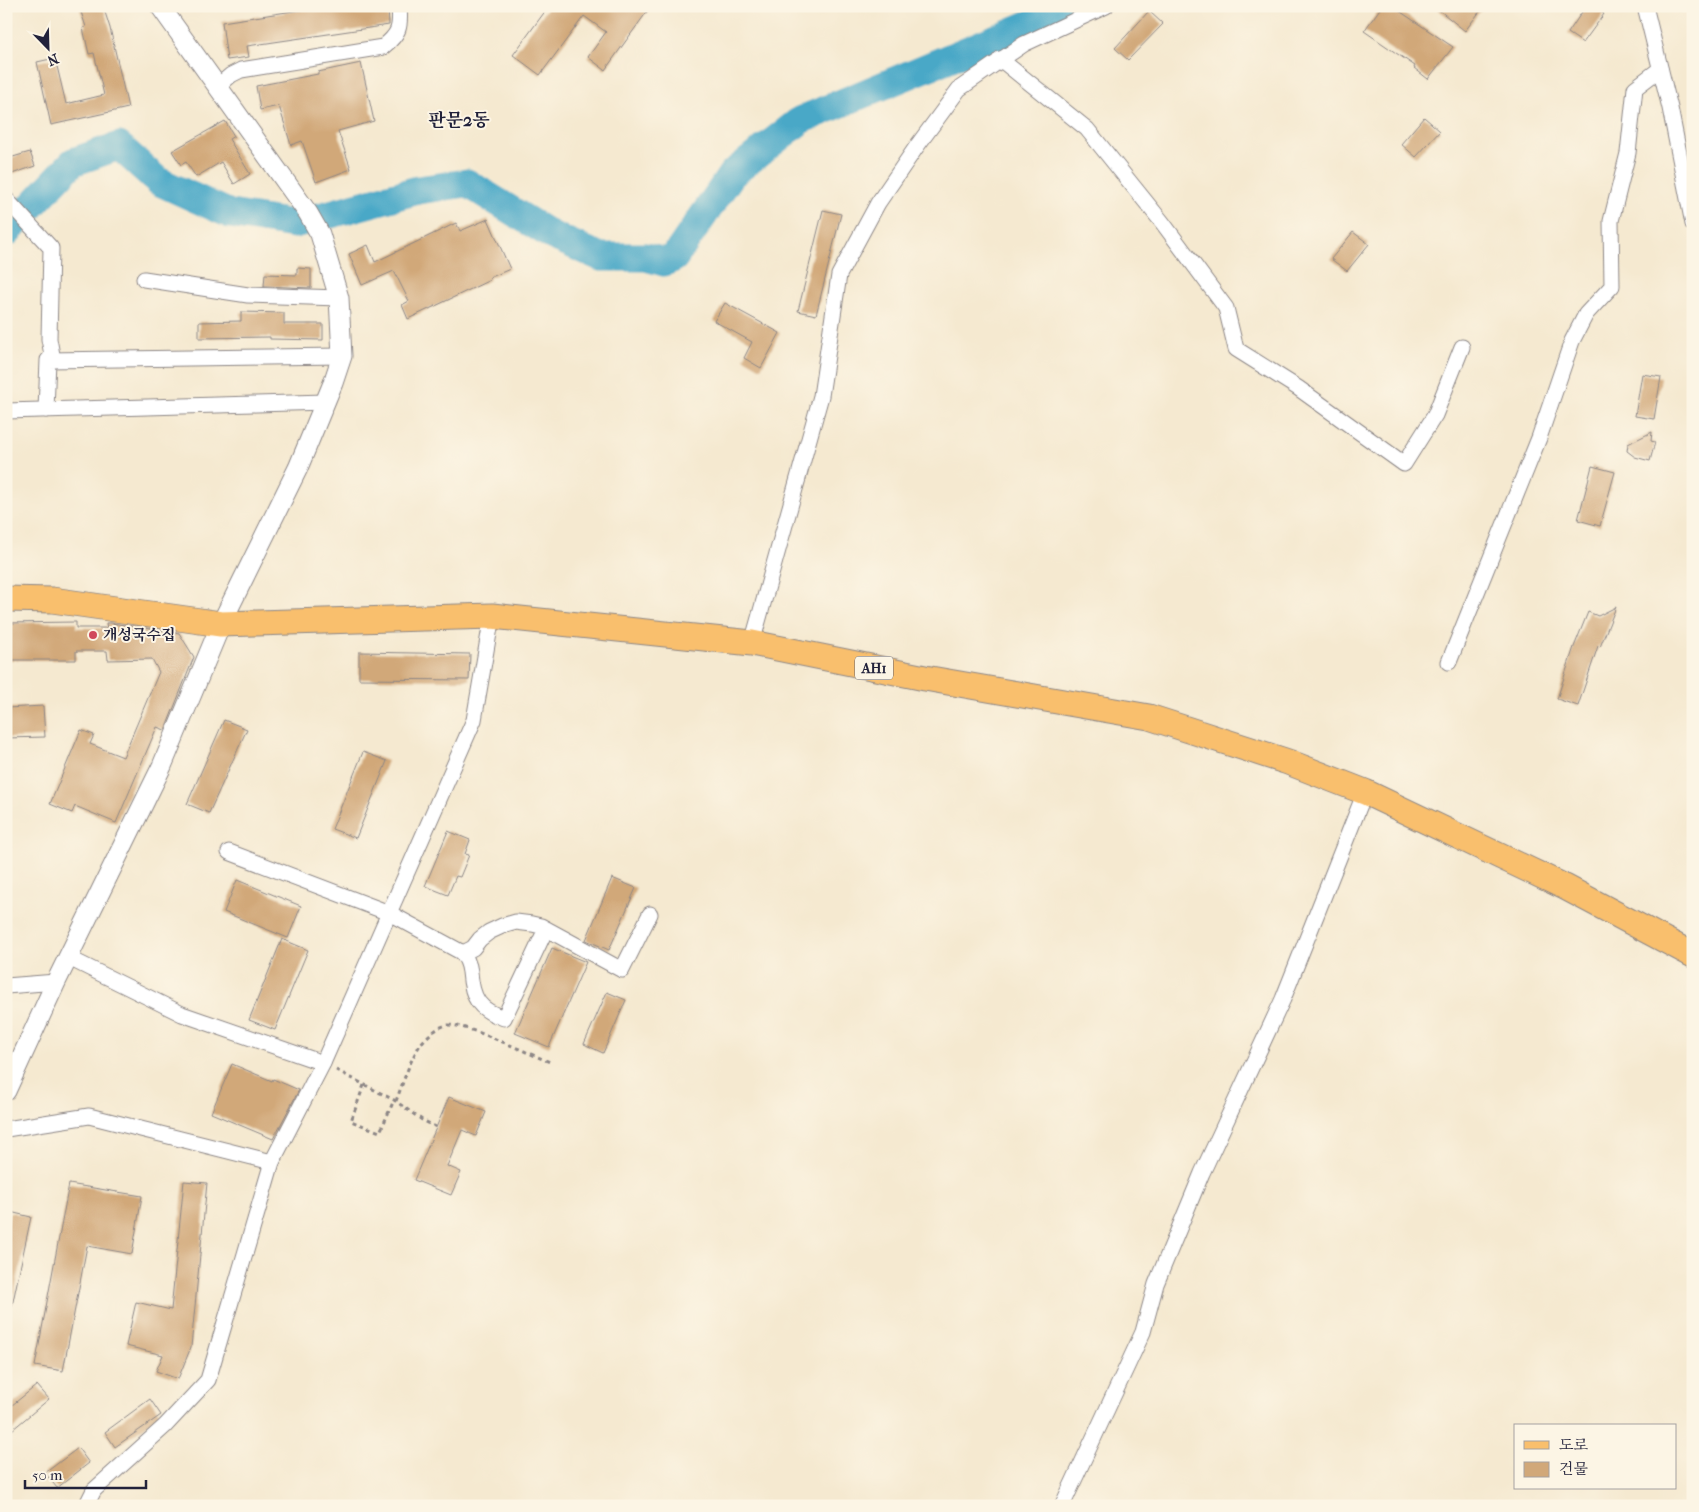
<svg xmlns="http://www.w3.org/2000/svg" width="1699" height="1512" font-family="'IM FELL French Canon','Noto Serif KR',serif">
<rect width="100%" height="100%" fill="#fcf5e5"/>
<filter id="ink" filterUnits="userSpaceOnUse"><feTurbulence type="fractalNoise" baseFrequency=".02" numOctaves="2"/><feDisplacementMap in="SourceGraphic" scale="10" xChannelSelector="R" yChannelSelector="G"/><feConvolveMatrix kernelMatrix="1 2 1 2 8 2 1 2 1" color-interpolation-filters="sRGB"/></filter>
<filter id="wash" filterUnits="userSpaceOnUse"><feTurbulence type="fractalNoise" baseFrequency=".0096" numOctaves="4" result="noise"/><feDisplacementMap in="SourceGraphic" scale="20" xChannelSelector="R" yChannelSelector="G"/><feGaussianBlur stdDeviation="1.12" result="paint"/><feColorMatrix in="noise" values="0 0 0 0 0 0 0 0 0 0 0 0 0 0 0 0 0 1.4 0 .05"/><feComposite in="paint" operator="in"/></filter>
<g filter="url(#wash)">
<rect width="100%" height="100%" fill="#f5e9d0"/>
<g fill="none" stroke-linecap="round" stroke-linejoin="round">
<path stroke="#48a8c7" stroke-width="29" d="M6,233L73,162L119,146L158,181L230,214L294,224L418,190L467,183L551,235L601,257H646L664,262L674,258L732,174L801,120L1073,6"/>
</g>
<g id="blocks">
<g fill="#d1a879">
<path d="M79,6H103L110,28L128,108L51,125L37,62L55,58L66,104L104,95L94,53L89,54L83,28L86,27Z"/>
<path d="M326,6H388L389,25L247,46L249,57L227,60L222,22Z"/>
<path d="M549,6H651L605,70L588,57L606,32L584,16L540,75L513,55Z"/>
<path d="M1382,6H1392L1453,47L1428,79L1414,68L1415,66L1364,31Z"/>
<path d="M1434,6H1484L1465,31Z"/>
<path d="M1586,6H1593L1604,14L1583,43L1568,33Z"/>
<path d="M1149,11L1163,24L1128,60L1115,48Z"/>
<path d="M361,63L374,121L338,131L351,169L316,182L302,141L291,145L279,106L260,110L256,86L318,74V72Z"/>
<path d="M1424,117L1440,131L1416,157L1401,144Z"/>
<path d="M225,121L234,136L229,139L250,174L234,184L221,162L196,177L186,162L181,165L172,151Z"/>
<path d="M30,152L35,166L6,176V159Z"/>
<path d="M823,210L841,214L816,315L798,311Z"/>
<path d="M488,219L510,269L489,278L490,280L408,319L402,305L409,301L394,271L362,285L349,254L368,245L375,262L456,223L460,231Z"/>
<path d="M1353,232L1369,244L1347,271L1331,259Z"/>
<path d="M297,268L311,269V288L264,286L265,274L297,275Z"/>
<path d="M725,303L780,333L761,368L744,358L752,342L714,321Z"/>
<path d="M241,312L284,313V324H323V340L270,339V337L199,338V322L241,321Z"/>
<path d="M1642,374L1661,377L1654,419L1635,416Z"/>
<path d="M1652,432L1651,441L1655,442L1650,461L1635,457L1627,451L1628,444Z"/>
<path d="M1592,466L1615,472L1600,526L1578,520Z"/>
<path d="M1616,607L1600,647L1598,646L1578,706L1557,699L1574,647L1588,612L1598,616Z"/>
<path d="M76,622V628H107L106,623H111L179,633L194,657L165,730L157,727L116,823L75,806L72,813L50,804L81,730L94,735L90,744L123,757L159,672L152,659L108,660L107,651H76V660H6V623Z"/>
<path d="M359,652L470,654L469,680L359,679Z"/>
<path d="M43,706L45,737L6,738V708Z"/>
<path d="M224,720L247,729L209,813L187,804Z"/>
<path d="M363,752L387,761L356,838L332,829Z"/>
<path d="M448,831L470,840L465,854L469,855L460,877L456,876L448,895L425,886Z"/>
<path d="M612,878L636,888L609,950L586,940Z"/>
<path d="M237,880L301,906L288,938L224,912Z"/>
<path d="M282,939L308,950L275,1030L249,1020Z"/>
<path d="M552,948L586,962L549,1047L515,1033Z"/>
<path d="M607,992L626,1000L603,1053L584,1044Z"/>
<path d="M232,1064L272,1081L273,1079L299,1090L273,1139L211,1113Z"/>
<path d="M449,1097L486,1112L476,1136L462,1130L447,1166L461,1172L451,1195L414,1180Z"/>
<path d="M184,1181L207,1183L191,1347L178,1379L156,1371L163,1355L126,1346L136,1302L171,1310Z"/>
<path d="M69,1184L142,1196L132,1254L87,1246L63,1371L35,1366Z"/>
<path d="M10,1212L31,1217L12,1306H6V1230Z"/>
<path d="M37,1385L49,1399L6,1435V1410Z"/>
<path d="M150,1399L161,1415L115,1447L105,1432Z"/>
<path d="M78,1448L89,1463L57,1488L45,1473Z"/>
</g>
</g>
</g>
<g filter="url(#ink)">
<use href="#blocks" fill-opacity="0" stroke="#8c8686" stroke-width="1"/>
<g fill="none" stroke-linecap="round" stroke-linejoin="round">
<defs>
<g id="minor">
<path d="M1645,6L1670,108L1693,224"/>
<path d="M1000,59L1087,129L1162,222L1226,308L1236,349L1298,388L1404,464L1435,415L1462,347"/>
<path d="M217,87L231,75L241,70L383,47C399,34 401,28 399,6"/>
<path d="M6,199L51,248L49,339L53,360"/>
<path d="M144,279L248,295L339,298"/>
<path d="M46,410L48,360L342,356"/>
<path d="M6,411L325,402"/>
<path d="M752,643L821,396L839,275L878,203L917,146L959,89L1024,44L1106,6"/>
<path d="M1449,662L1539,438L1572,341L1586,314L1612,286L1611,221L1628,153L1635,88L1660,69"/>
<path d="M229,852L389,913L461,952"/>
<path d="M546,929L504,1018C479,1010 472,999 470,972C469,964 467,958 461,952H465L473,948L480,939L489,932L502,926L516,922L532,924L541,926L622,970L650,914"/>
<path d="M69,958L182,1014L323,1063"/>
<path d="M6,986L56,982"/>
<path d="M6,1129L89,1116L272,1162"/>
<path d="M86,1506L94,1490L165,1426L208,1380L272,1162L323,1063L474,720L492,616"/>
<path d="M1062,1506L1143,1332L1156,1284L1202,1173L1283,999L1365,792"/>
</g>
<path id="tertiary" d="M6,1091L56,982L162,766L221,624L298,468L333,383L342,356L339,298L320,234L308,213L160,6"/>
<path id="primary" d="M6,599L52,600L221,624L492,616L752,643L925,678L1149,717L1288,762L1365,792L1565,887L1693,955"/>
</defs>
<use href="#minor" stroke="#8c8686" stroke-width="17"/>
<use href="#tertiary" stroke="#8c8686" stroke-width="21"/>
<use href="#primary" stroke="#8c8686" stroke-width="27"/>
<g stroke="#8c8686" stroke-width="3" stroke-dasharray="4 4" stroke-linecap="butt">
<path d="M336,1070L394,1100L422,1120L436,1127"/>
<path d="M364,1085L351,1121L380,1132L394,1100"/>
<path d="M396,1101C403,1083 409,1062 420,1045C426,1037 438,1026 448,1025C467,1024 529,1054 550,1062"/>
</g>
<use href="#minor" stroke="#fff" stroke-width="15"/>
<use href="#tertiary" stroke="#fff" stroke-width="19"/>
<use href="#primary" stroke="#f9bf6d" stroke-width="25"/>
</g>
</g>
<circle fill="#d1495b" stroke="#fcf5e5" stroke-width="2" cx="93" cy="635" r="5"/>
<g text-anchor="middle" stroke-width="4" stroke-linejoin="round" paint-order="stroke">
<rect fill="#fcf5e5" stroke="#63616e" stroke-width="1" x="855" y="656.5" width="38" height="23" rx="4"/>
<g font-size="14" font-weight="bold" fill="#22223b">
<text x="874" y="673">AH1</text>
</g>
<g font-size="15" font-weight="bold" fill="#22223b" stroke="#fcf5e5" text-anchor="start">
<text x="103" y="640">개성국수집</text>
</g>
<g font-size="18" font-weight="bold" fill="#22223b" stroke="#fcf5e5">
<text x="459" y="126">판문2동</text>
</g>
</g>
<rect width="1699" height="1512" fill="none" stroke="#fcf5e5" stroke-width="25"/>
<rect x="1514" y="1424" width="162" height="65" fill="#fcf5e5" stroke="#a5a1a1"/>
<rect x="1524" y="1441" width="25" height="8" fill="#f9bf6d" stroke="#a5a1a1"/>
<text x="1559" y="1450" font-size="15" fill="#22223b">도로</text>
<rect x="1524" y="1462" width="25" height="15" fill="#d1a879" stroke="#a5a1a1"/>
<text x="1559" y="1474" font-size="15" fill="#22223b">건물</text>
<g transform="translate(48 48) rotate(157)" stroke="#fcf5e5" stroke-width="4" paint-order="stroke">
<path d="M0-4L9 19L0 12L-9 19Z" fill="#22223b"/>
<text y="-8" font-size="14" font-weight="bold" text-anchor="middle" fill="#22223b">N</text>
</g>
<path d="M25 1480v8h121v-8" fill="none" stroke="#22223b" stroke-width="2.5"/>
<text x="32" y="1480" font-size="15" fill="#22223b" stroke="#fcf5e5" stroke-width="4" paint-order="stroke">50 m</text>
</svg>
